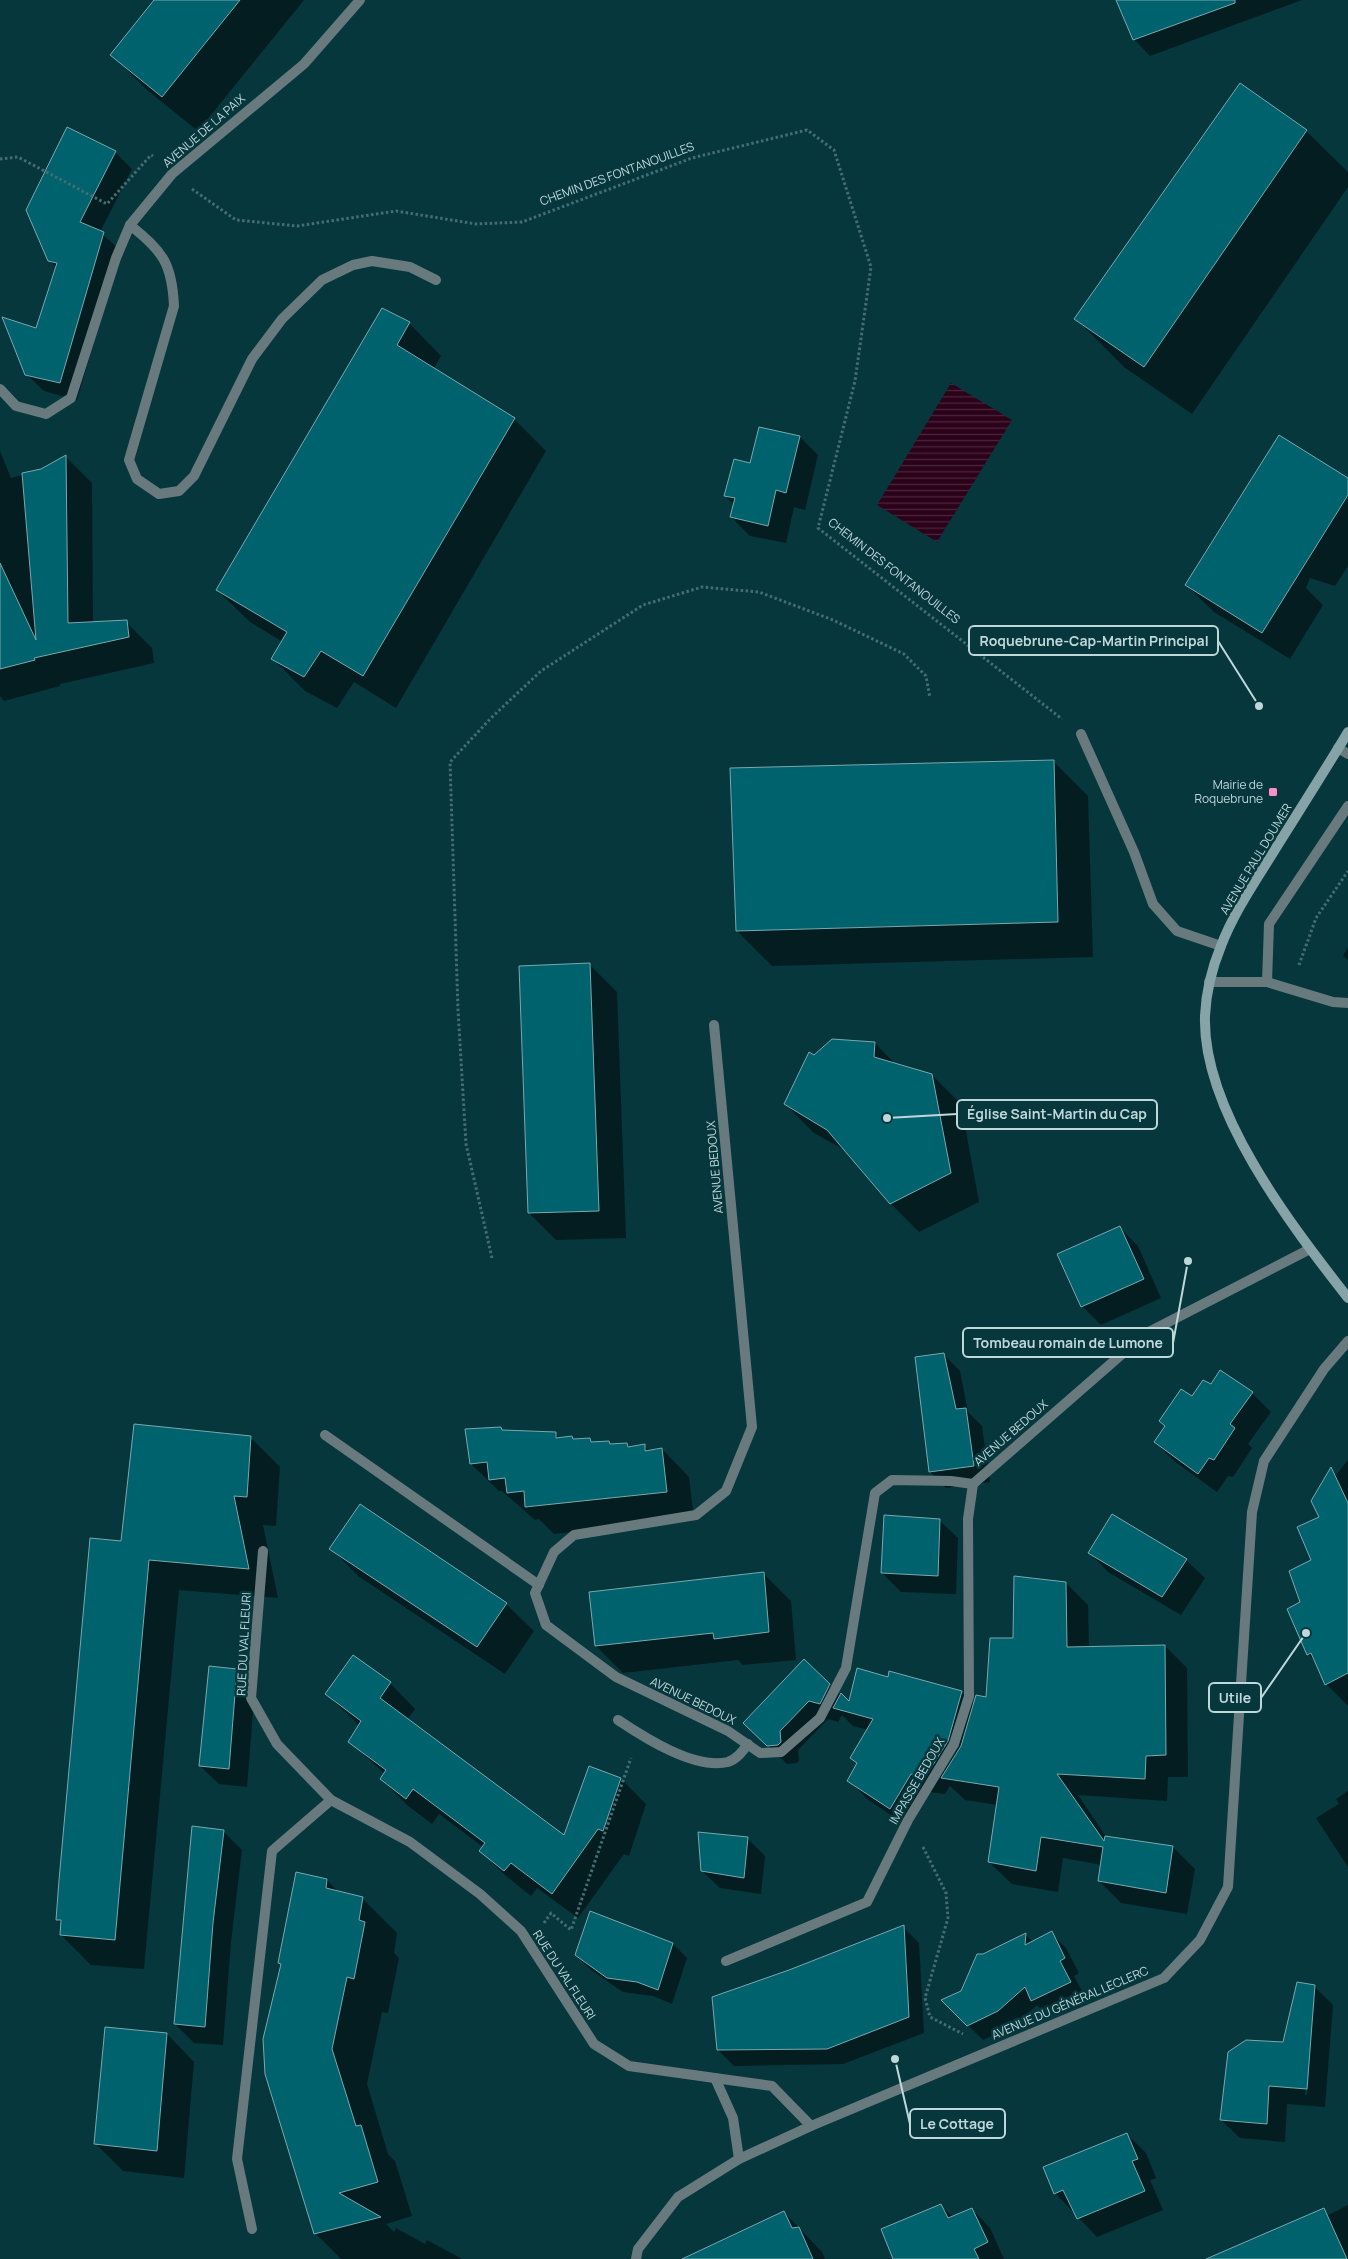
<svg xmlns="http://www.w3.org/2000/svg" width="1348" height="2259" font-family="Manrope,sans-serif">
<defs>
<pattern id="water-rules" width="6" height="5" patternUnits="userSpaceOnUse" patternTransform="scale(1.25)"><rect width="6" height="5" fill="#2c021b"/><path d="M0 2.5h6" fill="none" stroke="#49263c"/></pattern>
</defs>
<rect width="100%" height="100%" fill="#06373d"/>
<path fill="url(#water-rules)" d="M951,383L1012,420L937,542L877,505Z"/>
<g fill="#0007" fill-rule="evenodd">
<path d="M156,0H304L198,131L147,90L112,55Z"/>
<path d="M1128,0H1302L1150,56L1134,39Z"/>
<path d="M1306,131L1348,172V187L1192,414L1124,367L1076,319Z"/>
<path d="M115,152L132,169L100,232L121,251L77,400L44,391L26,374L57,268L49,260Z"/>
<path d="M409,323L441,356L433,370L514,419L546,451L396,708L354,682L337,708L305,691L273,659L283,642L250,622L217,590Z"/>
<path d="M800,437L818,455L805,510L794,507L786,543L750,536L731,517L734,505L725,495L751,465Z"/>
<path d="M0,451L11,478L41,470L66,457L92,483L93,623L126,622L152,648L154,663L60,684V686L4,701L0,696Z"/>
<path d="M1348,480V566L1335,586L1310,578L1306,588L1323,605L1290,659L1214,612L1186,585Z"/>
<path d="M1053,761L1088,796L1093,957L772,966L737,931Z"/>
<path d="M1348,948V960L1343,956Z"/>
<path d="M589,964L617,992L626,1238L556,1240L529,1213Z"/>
<path d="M875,1043L896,1065L932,1075L961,1104L979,1202L919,1232L891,1204L848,1152L814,1133L785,1104L814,1056Z"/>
<path d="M1119,1227L1138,1246L1161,1298L1101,1325L1082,1306Z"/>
<path d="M943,1354L960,1371L968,1412L982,1426L990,1482L946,1488L930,1472Z"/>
<path d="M1220,1372L1252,1393L1271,1412L1248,1444L1252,1448L1233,1477L1228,1476L1217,1492L1174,1461L1155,1442L1192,1398L1211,1386Z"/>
<path d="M501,1429L504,1431L555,1433L561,1439L572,1437L575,1440L589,1439L593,1443L609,1442L612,1445L627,1444L631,1448L644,1446L650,1451L662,1449L689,1477L694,1519L554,1534L539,1519L535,1520L502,1491H499L471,1464Z"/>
<path d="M250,1437L280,1467L276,1526L263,1525L278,1598L179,1590L144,1969L91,1965L61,1935L62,1924L57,1920L122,1542Z"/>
<path d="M1348,1460V1706L1326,1684L1317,1663L1308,1654L1289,1610L1302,1602L1331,1470L1336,1475Z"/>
<path d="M939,1520L958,1538L956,1594L901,1592L882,1573Z"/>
<path d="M331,1548L506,1604L534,1631L505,1674L358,1576Z"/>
<path d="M1090,1553L1186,1560L1205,1578L1181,1615L1108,1572Z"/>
<path d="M764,1574L791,1601L796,1660L743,1665L738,1660L623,1673L596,1646Z"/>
<path d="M1066,1583L1088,1605L1089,1648L1165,1646L1187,1668L1188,1777H1168L1167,1801L1078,1795L1107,1838L1173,1847L1195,1869L1187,1914L1121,1903L1099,1881L1102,1865L1063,1858L1058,1892L1012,1884L989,1862L998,1805L965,1800L950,1786L945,1794L930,1792L909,1827L867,1799L849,1780L858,1764L868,1730L853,1726L842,1715L838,1722L828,1719L798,1750L799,1761L797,1763L787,1764L745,1723L829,1684L849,1703L889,1679L961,1692L974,1705L987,1699L1015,1639Z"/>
<path d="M236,1670L255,1688L247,1787L219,1784L200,1766Z"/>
<path d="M390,1683L415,1709L407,1720L564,1837L589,1767L621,1779L646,1804L629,1856L624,1854L578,1918L537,1888L531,1896L506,1876L480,1851L483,1847L439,1814L432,1824L407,1805L381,1779L385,1774L350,1742L360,1726L326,1694Z"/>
<path d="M1348,1791V1867L1316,1818L1339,1804L1336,1799Z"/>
<path d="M223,1831L242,1850L231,1942L223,2045L194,2043L175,2024Z"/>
<path d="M747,1838L765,1856L761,1894L720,1888L702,1871Z"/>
<path d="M327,1880L339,1893L362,1898L397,1933L394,1953L399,1958L388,2013L382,2012L367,2084L388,2154L395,2161L412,2216L386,2224L394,2232L396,2228L425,2244L427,2240L462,2259H341L315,2233L266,2074Z"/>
<path d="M903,1927L919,1943L924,2033L843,2064L734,2066L718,2050Z"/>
<path d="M1051,1933L1066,1948L1079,1973L1074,1976L1085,1997L1047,2015L1037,2005L1013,2026L983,2040L943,2001L962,1992L983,1955L1026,1935L1033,1942Z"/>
<path d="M673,1944L687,1958L672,2004L653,1996L623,1992L591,1970L576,1955Z"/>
<path d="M1314,1986L1333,2005L1325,2107L1287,2104L1285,2142L1240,2138L1221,2120L1284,2043ZM1313,2012L1307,2095H1305L1311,2018Z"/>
<path d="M167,2034L194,2062L184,2178L123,2171L96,2144Z"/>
<path d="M1127,2134L1146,2153L1156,2178L1150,2180L1163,2210L1097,2237L1055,2193Z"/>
<path d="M1348,2205V2259H1208L1315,2222Z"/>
<path d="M941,2206L953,2217L972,2209L990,2228L1004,2259H895Z"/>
<path d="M784,2212L822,2252L825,2259H704Z"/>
</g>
<g fill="#00626d" stroke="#7ba8af">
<path d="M154,0H240L162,97L110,55Z"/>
<path d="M1116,0H1235V3L1133,40Z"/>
<path d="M1240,83L1307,130L1144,367L1074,319Z"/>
<path d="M67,127L116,151L80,222L104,232L60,383L25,375L2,317L36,328L57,263L48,261L26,210Z"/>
<path d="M382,308L410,322L397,345L515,418L363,676L321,651L304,677L271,659L287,632L216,590Z"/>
<path d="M759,427L800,436L786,493L776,490L768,526L730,517L735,498L724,496L734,459L750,463Z"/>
<path d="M1279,435L1348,478V495L1262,633L1185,585Z"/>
<path d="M66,455L68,623L127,620L129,637L34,658L35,660L0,669V563L36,640L22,473L41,469Z"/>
<path d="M1054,760L1058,922L736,931L730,768Z"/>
<path d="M590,963L599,1211L528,1213L519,966Z"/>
<path d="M832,1039L875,1042L874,1057L932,1074L951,1173L890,1204L827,1130L784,1104L809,1052L814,1055Z"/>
<path d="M1120,1226L1144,1279L1081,1307L1057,1254Z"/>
<path d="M944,1353L956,1409L966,1408L974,1466L929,1472L915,1357Z"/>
<path d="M1220,1370L1253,1392L1230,1424L1235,1428L1214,1460L1209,1458L1198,1474L1154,1442L1165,1426L1159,1421L1181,1389L1192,1396L1203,1380L1211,1384Z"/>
<path d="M134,1424L251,1436L247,1497L234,1496L249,1569L149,1560L115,1940L60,1935L61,1920H56L59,1880L90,1538L121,1541Z"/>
<path d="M501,1427L502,1430L556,1432V1438L572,1436L573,1439L590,1438L591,1442L609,1441L610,1444L627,1443L628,1447L645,1444V1451L662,1448L667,1492L525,1507L524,1491L507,1493L505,1478L489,1480L487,1462L470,1464L465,1429Z"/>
<path d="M1331,1467L1348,1503V1673L1325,1685L1311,1653L1307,1655L1287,1609L1300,1602L1289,1571L1311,1560L1297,1527L1319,1517L1311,1501Z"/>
<path d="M360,1504L507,1603L477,1647L329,1549Z"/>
<path d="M1112,1514L1187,1559L1162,1597L1088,1553Z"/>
<path d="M884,1515L940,1519L938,1576L881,1573Z"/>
<path d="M764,1572L769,1632L714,1639L713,1633L595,1646L589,1592Z"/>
<path d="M1014,1576L1066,1582L1067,1647L1165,1645L1166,1755L1146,1756L1145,1779L1057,1774L1104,1841L1105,1836L1173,1846L1166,1893L1098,1881L1103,1847L1041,1837L1036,1871L988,1862L999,1787L941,1778L961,1746L976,1695L986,1697L990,1638H1013Z"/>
<path d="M353,1655L391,1682L380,1698L564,1835L589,1766L621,1778L603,1831L598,1829L552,1894L511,1863L504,1871L479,1851L485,1843L413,1789L406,1799L380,1779L386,1770L348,1742L361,1721L325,1694Z"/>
<path d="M804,1659L830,1684L820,1704L809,1701L780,1731L781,1742L778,1745L767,1746L743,1723Z"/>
<path d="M209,1666L237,1669L229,1769L199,1766Z"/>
<path d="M857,1668L888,1677L889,1671L962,1691L948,1741L926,1776L911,1774L890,1809L847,1781L857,1763L850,1758L873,1719L833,1708L841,1693L849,1701Z"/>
<path d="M192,1826L224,1830L213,1923L205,2027L174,2024Z"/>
<path d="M698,1832L748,1837L744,1878L701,1871Z"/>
<path d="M296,1872L327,1879L326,1888L363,1897L359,1920L365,1922L354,1979L347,1977L332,2049L356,2126L361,2125L378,2182L339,2193L381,2217L314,2234L265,2074L263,2039L281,1964L278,1963Z"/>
<path d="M590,1911L673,1943L658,1990L637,1982L607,1978L575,1955Z"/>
<path d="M904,1925L909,2017L827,2049L717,2050L712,1997L789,1970Z"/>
<path d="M1052,1931L1065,1958L1060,1961L1071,1982L1031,2001L1025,1987L998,2011L967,2026L941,2000L961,1991L977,1954H983L1026,1933L1025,1945Z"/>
<path d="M1297,1982L1315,1985L1307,2089L1269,2086L1267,2124L1220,2120L1228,2052L1246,2040L1283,2042Z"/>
<path d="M105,2027L167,2033L157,2151L94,2144Z"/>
<path d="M1127,2133L1138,2159L1132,2161L1145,2191L1077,2219L1063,2190L1054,2194L1043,2167Z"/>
<path d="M941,2204L948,2218L972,2208L988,2242L974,2249L979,2259H893L881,2229Z"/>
<path d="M1324,2208L1347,2259H1206Z"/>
<path d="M784,2211L792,2228L799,2227L813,2259H682Z"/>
</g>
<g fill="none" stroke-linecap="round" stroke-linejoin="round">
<g stroke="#456d72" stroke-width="3" stroke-dasharray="2.5 2.5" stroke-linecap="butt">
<path d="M0,159L18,157L107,204L151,155L153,156"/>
<path d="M192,189L236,220L297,226L396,211L476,224L522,222L692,158L807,130L834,150L871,267L855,381L818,528L1062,719"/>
<path d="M1299,965L1316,918L1348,871"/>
<path d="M492,1258L466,1144L458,1010L450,762L491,718L541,671L643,605L702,587L759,592L833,620L904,654L926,676L930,698"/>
<path d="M923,1847L946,1893L948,1918L925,1998L930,2017L963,2034"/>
<path d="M544,1923L551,1913L571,1930L631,1758"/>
</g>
<g stroke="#687a7d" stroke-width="10">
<path d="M130,225C163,252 172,263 174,306L129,460L137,479L159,494L179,491L194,476L252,359L282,319L322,280L353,265L372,261L410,267L436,280"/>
<path d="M1081,734L1134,852L1153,904L1177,931L1221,946"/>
<path d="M1338,748L1348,754"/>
<path d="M1209,982H1267L1333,1002L1348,1003"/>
<path d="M1267,982L1269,924L1348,806"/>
<path d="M714,1025L752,1427L726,1491L696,1515L574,1535L554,1552L535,1593L546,1625L616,1677L728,1731L760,1753L781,1752L820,1718L846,1668L875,1493L892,1480L951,1481L973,1484"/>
<path d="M325,1435L539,1585"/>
<path d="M618,1720C645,1738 695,1770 728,1762C737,1759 742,1752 748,1744"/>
<path d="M726,1961L867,1902L908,1820L954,1744"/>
<path d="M252,2229L237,2159L272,1851L331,1800L277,1744L251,1698L263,1551"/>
</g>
<g stroke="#687a7d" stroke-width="10">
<path d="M0,389L16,406L46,414L71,398L116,258L130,225L172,174L304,64L360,0"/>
<path d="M954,1744L969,1696L968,1519L973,1484L1145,1334L1310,1249"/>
<path d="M331,1800L410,1842L480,1894L521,1931L594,2044L629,2066L772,2086L811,2126"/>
<path d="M715,2078L733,2118L739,2159"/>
<path d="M636,2259L638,2249L678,2197L739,2159L811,2126L1164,1978L1200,1940L1228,1887L1252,1512L1264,1461L1324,1369L1348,1341"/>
</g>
<path stroke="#86a4a8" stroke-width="10" d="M1348,732C1324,772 1299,811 1274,851C1255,882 1234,912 1221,946C1212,968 1206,992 1205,1016C1202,1111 1292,1226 1348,1298"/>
</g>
<rect fill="#fb8fc6" stroke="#06373d" stroke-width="2" x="1268" y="787" width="10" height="10" rx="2.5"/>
<g text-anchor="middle" stroke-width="5" stroke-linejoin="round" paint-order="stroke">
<g font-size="12" fill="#c0d7da" stroke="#06373d">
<text transform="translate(204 131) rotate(-41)" y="4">AVENUE DE LA PAIX</text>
<text transform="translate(617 174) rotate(-20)" y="4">CHEMIN DES FONTANOUILLES</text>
<text transform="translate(894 571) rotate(38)" y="4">CHEMIN DES FONTANOUILLES</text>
<text transform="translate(1256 859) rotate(-59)" y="4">AVENUE PAUL DOUMER</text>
<text transform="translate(715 1167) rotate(-95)" y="4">AVENUE BEDOUX</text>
<text transform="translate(1011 1433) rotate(-41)" y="4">AVENUE BEDOUX</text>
<text transform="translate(244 1644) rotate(-87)" y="4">RUE DU VAL FLEURI</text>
<text transform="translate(693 1701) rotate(26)" y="4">AVENUE BEDOUX</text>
<text transform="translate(917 1781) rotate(-60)" y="4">IMPASSE BEDOUX</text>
<text transform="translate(564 1975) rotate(57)" y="4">RUE DU VAL FLEURI</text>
<text transform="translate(1070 2003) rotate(-23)" y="4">AVENUE DU GÉNÉRAL LECLERC</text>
</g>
<g font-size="12" fill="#c0d7da" stroke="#06373d" text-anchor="end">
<text x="1263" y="789">Mairie de<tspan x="1263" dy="14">Roquebrune</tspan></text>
</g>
</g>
<path fill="none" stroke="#c0d7da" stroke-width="2" d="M1259 706L1218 641M887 1118L957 1114M1188 1261L1173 1343M1306 1633L1261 1698M895 2059L910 2124"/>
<g fill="#c0d7da" stroke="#06373d" stroke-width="2">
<circle cx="1259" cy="706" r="5"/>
<circle cx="887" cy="1118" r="5"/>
<circle cx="1188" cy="1261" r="5"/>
<circle cx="1306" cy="1633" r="5"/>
<circle cx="895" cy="2059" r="5"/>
</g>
<g fill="#06373d" stroke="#c0d7da" stroke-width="2">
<rect x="969" y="626" width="249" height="29" rx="5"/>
<rect x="957" y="1100" width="200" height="29" rx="5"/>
<rect x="963" y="1328" width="210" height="29" rx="5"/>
<rect x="1209" y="1683" width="52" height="29" rx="5"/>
<rect x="910" y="2109" width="95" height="29" rx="5"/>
</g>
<g font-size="14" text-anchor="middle" font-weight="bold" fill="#c0d7da">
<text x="1094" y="646">Roquebrune-Cap-Martin Principal</text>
<text x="1057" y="1119">Église Saint-Martin du Cap</text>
<text x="1068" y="1348">Tombeau romain de Lumone</text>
<text x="1235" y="1703">Utile</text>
<text x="957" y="2129">Le Cottage</text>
</g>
</svg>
